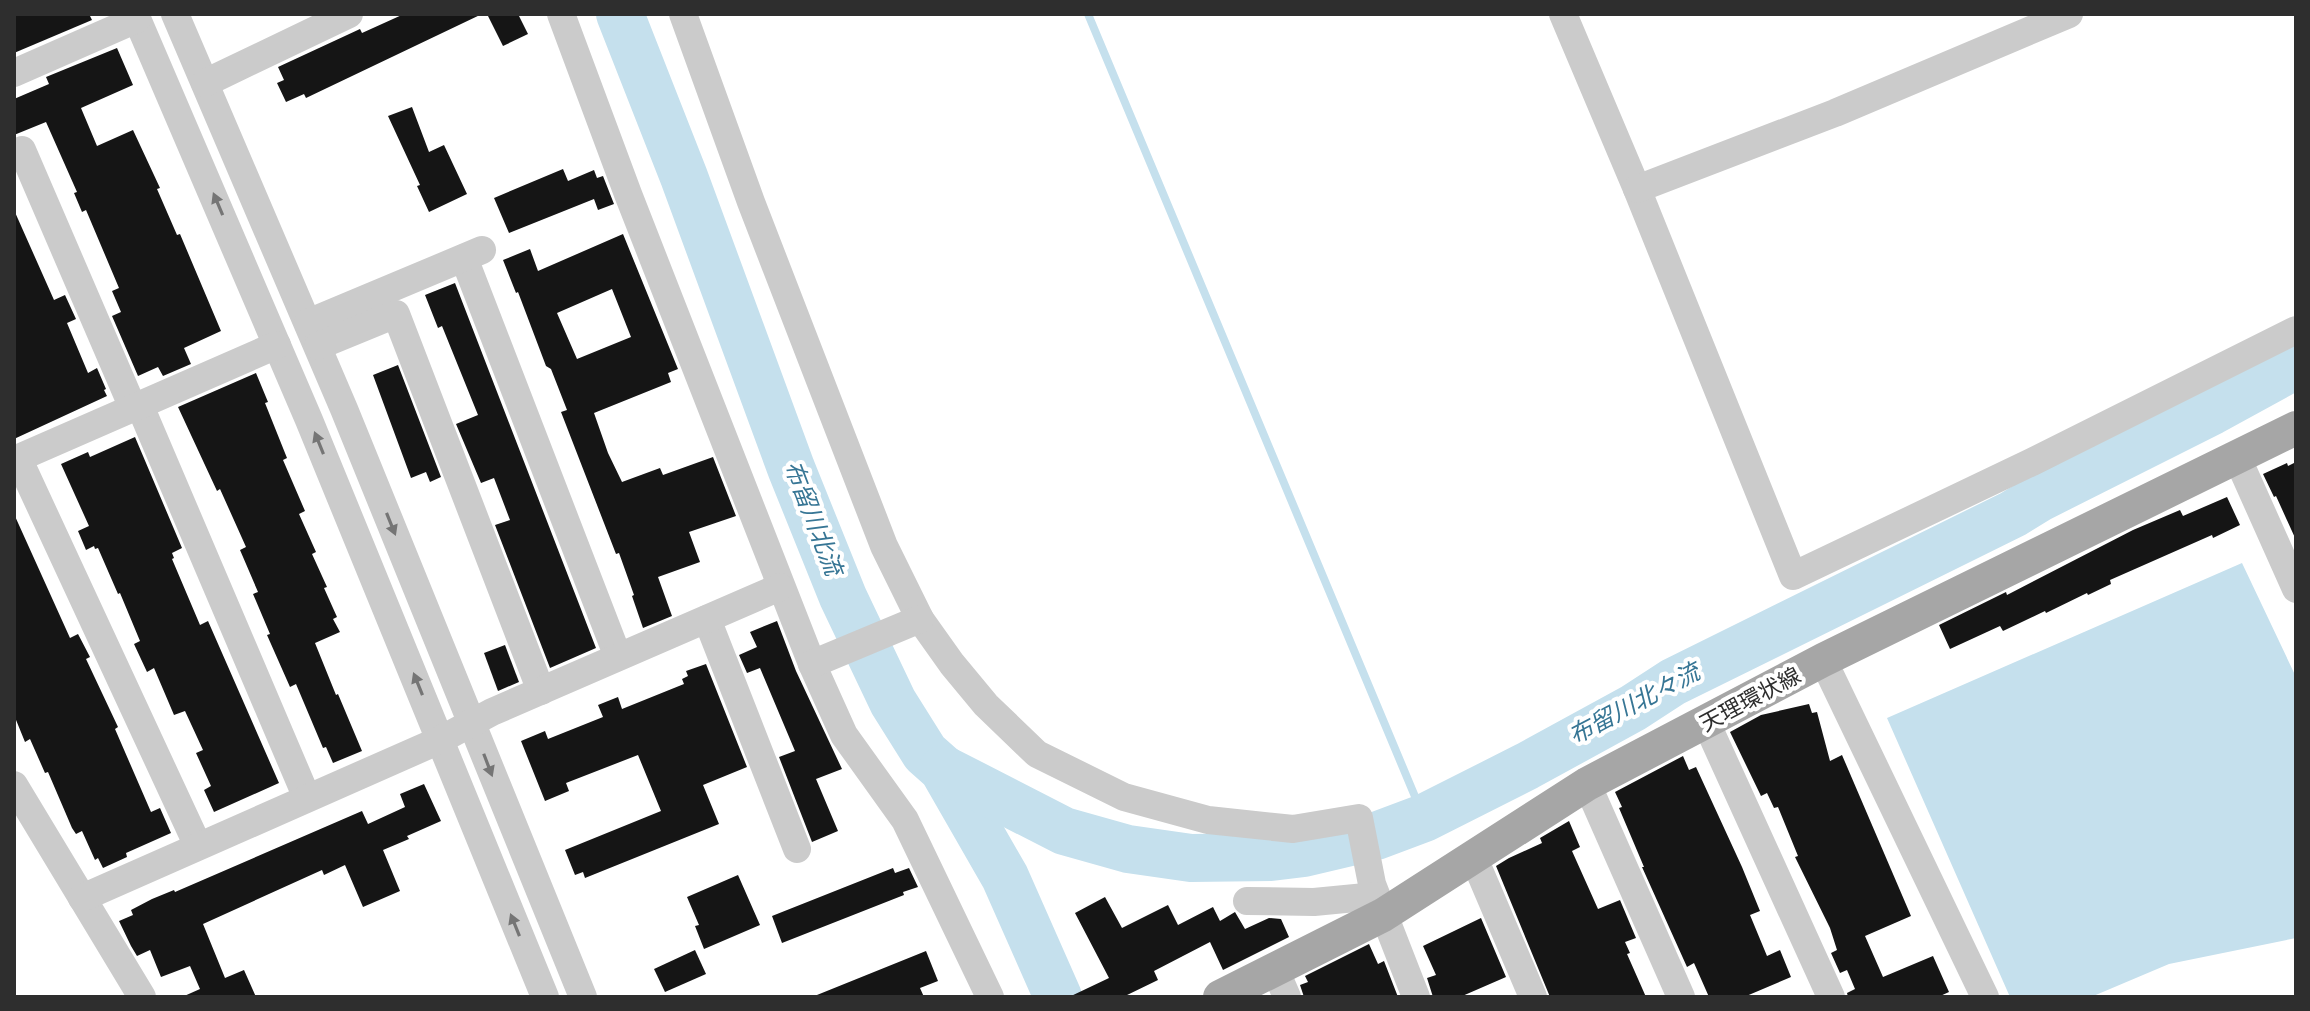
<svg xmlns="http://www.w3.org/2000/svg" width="2310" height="1011" font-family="'Fira Sans Condensed','Noto Sans JP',sans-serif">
<rect width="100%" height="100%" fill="#fff"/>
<path fill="#c5e0ed" d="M2242,563L2296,677V938L2169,964L2091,997H2010L1887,718Z"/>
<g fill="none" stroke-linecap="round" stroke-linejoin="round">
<path stroke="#c5e0ed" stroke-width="8" d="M1088,14L1424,818"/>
<g stroke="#c5e0ed" stroke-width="48">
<path d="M620,14L684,177L791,468L843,597L893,702L925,753L943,769L1005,877L1058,997"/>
<path d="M943,769L1064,831L1128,849L1191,858L1271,857L1304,853L1376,836L1424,818L1527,766L1633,708L1673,682L2013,514L2039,498L2212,411L2296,365"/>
</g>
</g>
<g fill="#151515" fill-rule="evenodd">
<path d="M14,14H89L92,20L14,53Z"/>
<path d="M404,14H482L306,98L304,94L286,102L277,83L284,80L278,67L360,29L362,33Z"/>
<path d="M487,14H518L528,34L503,46Z"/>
<path d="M117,48L133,85L81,108L97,146L133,130L160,188L157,189L177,235L180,234L221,331L184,348L191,364L163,376L158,367L138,376L112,316L121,312L112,291L119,288L86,210L82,212L74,193L77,192L46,122L14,135V99L49,84L46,77Z"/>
<path d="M412,107L429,152L444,145L467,194L429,212L417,186L420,185L388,116Z"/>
<path d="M563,169L568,181L594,170L597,178L603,176L614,204L598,210L594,199L509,233L494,198Z"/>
<path d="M14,210L54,300L65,295L76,319L67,323L88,373L97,368L106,389L104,390L107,396L14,439Z"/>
<path d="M623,234L678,369L668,373L671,382L594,413L608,453L622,482L660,468L663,475L713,457L736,516L689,532L700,562L658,577L672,616L643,628L632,596L634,595L619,553L616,554L561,412L567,410L551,369L546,366L518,292L516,293L503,260L530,249L538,271ZM612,289L631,337L577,359L557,313Z"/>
<path d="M455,283L596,648L550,668L495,525L510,520L494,478L481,483L456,424L478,415L442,326L438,328L425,295Z"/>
<path d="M398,365L441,477L430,482L426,472L411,478L373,375Z"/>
<path d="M256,373L268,402L265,403L287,458L283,460L305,511L299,514L316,552L312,554L327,587L324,588L337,617L333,619L340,632L315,643L336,695L338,694L362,751L333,763L326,747L323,748L296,684L290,687L267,635L270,634L253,594L258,592L240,550L246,547L220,489L217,491L178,407Z"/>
<path d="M135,437L182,548L172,553L174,558L172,559L200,625L208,621L279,783L214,812L204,790L211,786L196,753L203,750L185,711L174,715L154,668L147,672L134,644L140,641L120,593L118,594L98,548L95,549L94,546L86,550L78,531L89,526L61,464L88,452L90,457Z"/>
<path d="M2296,462V540L2276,496L2274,497L2263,474L2287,463L2288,466Z"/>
<path d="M2227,497L2240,525L2213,538L2212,535L2110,580L2111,584L2088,595L2087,593L2046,613L2045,611L2003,631L2000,626L1950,649L1939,625L2006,592L2007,595L2133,530L2180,510L2183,516Z"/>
<path d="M14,514L70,638L78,634L90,657L86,659L118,727L115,729L151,812L160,808L171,833L126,853L127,857L103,868L98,858L95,860L82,831L76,834L72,828L48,772L45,773L30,739L25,742L14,715Z"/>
<path d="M777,621L796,671L842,769L816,779L838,831L812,842L779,757L795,751L760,668L747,673L739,655L757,647L750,632Z"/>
<path d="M505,645L519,682L498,691L484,653Z"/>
<path d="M706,664L747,767L703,785L719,824L585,878L583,872L575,875L565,850L661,811L638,755L566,783L569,791L545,801L521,741L545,731L548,739L603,717L598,705L618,697L622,709L684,684L682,679L688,676L686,671Z"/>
<path d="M1809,704L1812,713L1817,712L1830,761L1842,755L1911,916L1865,936L1883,977L1933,956L1949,992L1938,997H1848L1847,993L1855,989L1847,970L1840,973L1831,953L1837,950L1830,928L1795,857L1798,856L1778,807L1774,808L1767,793L1761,796L1730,732L1761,715Z"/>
<path d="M1683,756L1689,770L1696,767L1742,867L1760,911L1750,915L1767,956L1780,950L1791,977L1744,997H1709L1694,963L1687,967L1642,867H1644L1619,808L1622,807L1615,792Z"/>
<path d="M424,784L441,821L407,836L409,839L383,850L400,891L363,907L345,865L324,875L322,870L203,924L225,978L244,970L256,997H182L200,989L190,966L161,977L150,950L137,956L131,946L119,921L133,915L131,910L152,899L174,890L175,892L362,811L368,824L405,807L400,794Z"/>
<path d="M1569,821L1580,847L1572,851L1598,909L1620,900L1636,938L1625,942L1630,953L1627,954L1646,997H1550L1496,866L1509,858L1542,843L1540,838Z"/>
<path d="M893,868L895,873L909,868L918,887L903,892L904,895L782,943L772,916Z"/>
<path d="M738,875L760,925L704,949L695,926L699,925L687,897Z"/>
<path d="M1105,897L1122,928L1168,905L1178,925L1213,907L1220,921L1235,912L1245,929L1269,918L1281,919L1289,937L1223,970L1210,942L1154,971L1158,980L1123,997H1069L1109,978L1075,913Z"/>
<path d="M1481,918L1506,977L1460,997H1433L1427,978L1436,975L1423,946Z"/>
<path d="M1369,944L1378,964L1384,961L1398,997H1304L1300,985L1308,982L1305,976Z"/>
<path d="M695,950L706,974L665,992L654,969Z"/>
<path d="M926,951L938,981L920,988L924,997H812Z"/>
</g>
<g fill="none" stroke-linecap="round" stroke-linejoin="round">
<g stroke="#cbcbcb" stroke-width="28">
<path d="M135,14L309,420L545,997"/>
<path d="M175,14L344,409L583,997"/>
<path d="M561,14L628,194L812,664L844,735L905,820L990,997"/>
<path d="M683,14L751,202L884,546L920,619L952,664L986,705L1037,754L1124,797L1208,820L1293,829L1359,818L1372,884L1416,997"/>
<path d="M1563,14L1637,189L1793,576L2032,462L2296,330"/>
<path d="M14,73L137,19"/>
<path d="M205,83L349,14"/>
<path d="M22,150L133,408"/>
<path d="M1637,189L1835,113L2069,14"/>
<path d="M464,258L613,644"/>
<path d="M308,323L482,250"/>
<path d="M318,346L396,314L541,691"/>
<path d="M140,406L307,798"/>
<path d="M2237,457L2296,589"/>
<path d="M18,458L198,846"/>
<path d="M14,460L277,345"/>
<path d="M707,619L797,849"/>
<path d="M1823,660L1985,997"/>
<path d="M812,664L920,619"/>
<path d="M1706,722L1831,997"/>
<path d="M1587,784L1681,997"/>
<path d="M14,785L142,997"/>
<path d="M1473,856L1533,997"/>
<path d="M82,898L440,740L492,712L780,587"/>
<path d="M1247,901L1314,902L1376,896"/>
<path d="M1275,969L1287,997"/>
</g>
<path stroke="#a6a6a6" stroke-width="34" d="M1220,997L1383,915L1587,784L1823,660L2296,428"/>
</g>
<defs><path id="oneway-solid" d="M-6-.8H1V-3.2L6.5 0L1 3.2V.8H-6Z" transform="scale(2)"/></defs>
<g fill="#757575">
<use href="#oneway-solid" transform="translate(218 204) rotate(-113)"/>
<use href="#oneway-solid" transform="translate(319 443) rotate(-112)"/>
<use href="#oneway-solid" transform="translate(391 524) rotate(68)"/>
<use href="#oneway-solid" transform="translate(418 684) rotate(-112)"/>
<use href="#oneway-solid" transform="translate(488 765) rotate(69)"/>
<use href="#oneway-solid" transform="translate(515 925) rotate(-112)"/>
</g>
<g text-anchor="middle" stroke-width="8" stroke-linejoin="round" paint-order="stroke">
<g font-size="22" fill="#2e2e2e" stroke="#fff">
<text transform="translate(1750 699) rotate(-28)" y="8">天理環状線</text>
</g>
<g font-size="24" font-style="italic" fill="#377695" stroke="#fff">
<text transform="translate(813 518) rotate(69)" y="8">布留川北流</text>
<text transform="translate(1634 704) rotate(-28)" y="8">布留川北々流</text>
</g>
</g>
<rect width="2310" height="1011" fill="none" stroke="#2e2e2e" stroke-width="32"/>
</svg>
